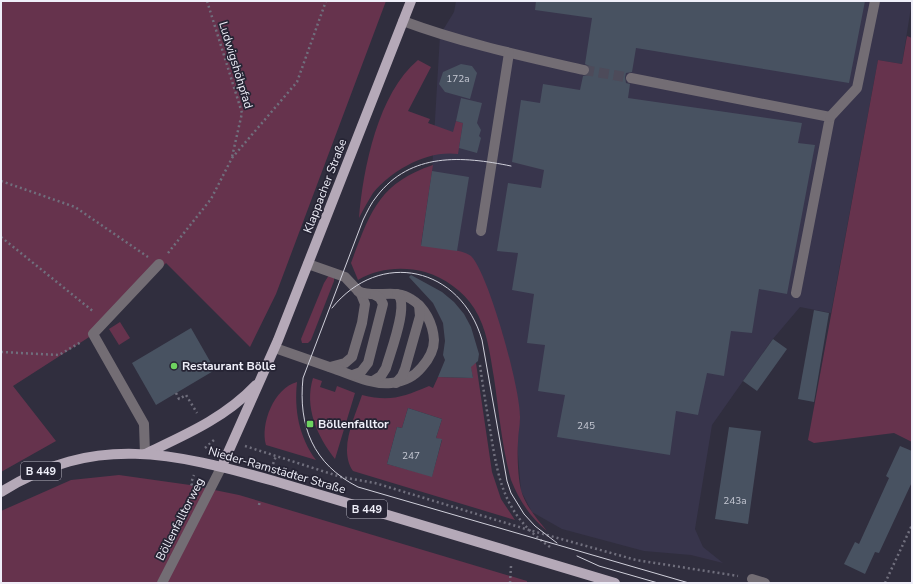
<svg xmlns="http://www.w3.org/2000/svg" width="913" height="584" font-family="'Nunito Sans',sans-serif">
<rect width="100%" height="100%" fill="#302e3e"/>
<path fill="#38354c" d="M456,1H912L902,64L878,60L831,313L800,307L772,340L712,425L695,529L703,547L723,563L691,555L644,551L562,529L532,512L521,491L517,443L520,417L502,332L421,246L432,171L440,35L454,12Z"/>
<g fill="#66334d" fill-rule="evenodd">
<path d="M1,1H386L276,294L250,347L166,263L97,332L13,386L56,441L1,472Z"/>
<path d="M907,36L912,38V442L894,433L814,443L808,440L878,60L902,64Z"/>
<path d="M418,60L431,67L408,111L430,119L428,123L453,132L456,121L463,123L458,154C427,150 392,170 373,193C368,201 363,210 359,218C363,169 378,93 418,60Z"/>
<path d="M433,165L421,245C432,247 462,249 471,256C489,274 521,391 520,418C520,426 518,434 518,442C517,455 518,478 521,490C525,505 537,519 547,531C530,517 519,500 511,480C502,447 499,412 494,378C490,354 487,328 474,308C463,291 445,278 425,272C403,266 378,268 358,280L351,263C370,212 379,183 433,165Z"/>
<path d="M329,275L334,277V281L311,340L308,343H302L301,339L324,283Z"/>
<path d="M120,322L130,338L119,345L109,329Z"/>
<path d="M476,363L492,472L501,499L515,520L353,471C338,449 355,417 362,395C390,402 403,397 429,386L433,388L438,377L473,378L470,365ZM408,408L442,419L436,438L442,440L432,476L387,464L397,427L402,428Z"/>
<path d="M313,378L322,381L320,387L335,392L337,386L355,393L335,459C317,436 304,407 313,378Z"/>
<path d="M297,382C294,410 299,437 316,460L266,445C260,424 274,388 297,382Z"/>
<path d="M119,475L190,485L239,495L527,581V583H1V511L71,480Z"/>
</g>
<g fill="#485261">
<path d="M536,1H865L849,83L636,48L632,72L626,73L625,77L626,83L630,84L628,98L802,123L798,143L815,145L787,294L759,289L752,333L731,331L724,376L707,373L698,415L676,411L670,455L557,437L565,395L538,391L545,345L527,343L534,294L512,290L518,253L497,251L508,183L541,188L544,170L512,162L521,100L540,103L543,84L580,90L583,76L588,75L590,71L589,66L585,64L592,18L535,10Z"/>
<path d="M461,64L472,66L477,73L470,99L445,92L439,84L443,72Z"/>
<path d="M461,98L482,103L477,123L481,130L479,136L481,138L477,153L459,148L463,123L456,121Z"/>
<path d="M432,171L469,177L457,251L421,246Z"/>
<path d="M411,275L442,292L454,302L464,314L471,327L479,354L478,361L471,367L473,378L438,377L445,360L443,355L445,341L443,323L433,303L409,277Z"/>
<path d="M814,310L829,313L814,402L798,399Z"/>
<path d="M191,328L215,370L156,405L132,363Z"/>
<path d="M773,339L787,349L757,391L743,381Z"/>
<path d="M408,408L442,419L436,438L442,439L432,477L387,464L397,427L402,428Z"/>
<path d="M729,427L761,431L748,524L715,519Z"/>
<path d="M900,446L912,451V482L879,553L875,552L865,574L844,564L855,542L859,544L889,478L886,476Z"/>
</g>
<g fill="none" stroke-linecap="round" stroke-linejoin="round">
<path stroke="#4d4b5a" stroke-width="10" stroke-dasharray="10 5" stroke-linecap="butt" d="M584,70L631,78"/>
<g stroke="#706f7d" stroke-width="2.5" stroke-dasharray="2 3" stroke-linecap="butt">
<path d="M207,1L242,113L232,157"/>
<path d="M1,181L75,207L148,257"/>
<path d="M1,237L94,312"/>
<path d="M168,253L211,199L232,158L297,82L326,1"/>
<path d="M1,352L59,355L81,342"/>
<path d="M480,365C483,388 487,411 491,435C499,485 506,516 550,547"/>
<path d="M176,393L179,399L186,395L197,413"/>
<path d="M245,446L341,477L375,483L529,530L636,560L738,576"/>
<path d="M205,448L215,439"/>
<path d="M273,464L276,456"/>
<path d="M194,490L191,483L194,475"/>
<path d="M259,505L260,501"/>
<path d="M510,583L511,566"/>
<path d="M885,583L912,525"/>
</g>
<g stroke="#736d74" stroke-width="10">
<path d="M403,21C462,43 523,56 584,70"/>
<path d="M631,78L830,117L796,293"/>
<path d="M830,117L857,88L875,1"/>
<path d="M481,231L509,53"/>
<path d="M308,264L345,277L361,294L365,304L362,323L352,357L345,363L330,367"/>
<path d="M275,348C295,355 315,362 335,369C352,375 372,385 391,383C403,382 414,377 422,367C429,359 434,351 434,340C433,324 425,307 411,299C395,288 375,299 358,291"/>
<path d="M353,375L361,372L368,363L383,304L380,298L375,295"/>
<path d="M373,381L381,376L386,368C390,353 410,303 397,294"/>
<path d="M396,383L402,376L405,369L420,316L419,305"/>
<path d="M145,454L144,424L93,334L159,264"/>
<path d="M752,579L765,583"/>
<path d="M162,583L222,466"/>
</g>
<g stroke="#b5a9b8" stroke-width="10">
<path d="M145,454C185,435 225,418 256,385"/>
<path d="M222,466L278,340L411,1"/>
<path d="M1,492C95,433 174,453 274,481L615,583"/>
</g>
<g stroke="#d0d0db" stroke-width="1">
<path d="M511,166C462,156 411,152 377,196C371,203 367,212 363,220L303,378C298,426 313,464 358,487L689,583"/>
<path d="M332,308C380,248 461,267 482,340L507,481L511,493L524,514L535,526L557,543"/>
<path d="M577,556L599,566L658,583"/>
</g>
</g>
<g fill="#6ed360" stroke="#262434" stroke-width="1.5">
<circle cx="174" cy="366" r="4"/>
<rect x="306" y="420" width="8" height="8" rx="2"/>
</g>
<g text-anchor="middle" stroke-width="3.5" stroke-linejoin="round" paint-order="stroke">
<g font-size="10" fill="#c5c8d3">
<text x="458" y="82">172a</text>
<text x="586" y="429">245</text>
<text x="411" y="459">247</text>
<text x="735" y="504">243a</text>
</g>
<g fill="#262434" stroke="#b3b2be" stroke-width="1">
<rect x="21" y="462" width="40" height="18" rx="3"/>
<rect x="347" y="500" width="40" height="18" rx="3"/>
</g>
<g font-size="11" font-weight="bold" fill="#efeff9">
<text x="41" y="475">B 449</text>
<text x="367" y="513">B 449</text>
</g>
<g font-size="12" fill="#efeff9" stroke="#262434">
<text transform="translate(236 65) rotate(73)" y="4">Ludwigshöhpfad</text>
<text transform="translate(325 186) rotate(-69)" y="4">Klappacher Straße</text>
<text transform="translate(277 470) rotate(16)" y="4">Nieder-Ramstädter Straße</text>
<text transform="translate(180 519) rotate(-63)" y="4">Böllenfalltorweg</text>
</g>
<g font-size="12" font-weight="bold" fill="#efeff9" stroke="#262434" text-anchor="start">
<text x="182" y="370">Restaurant Bölle</text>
<text x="318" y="428">Böllenfalltor</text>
</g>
</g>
<rect width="913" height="584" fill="none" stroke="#efeff9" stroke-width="4"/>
</svg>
